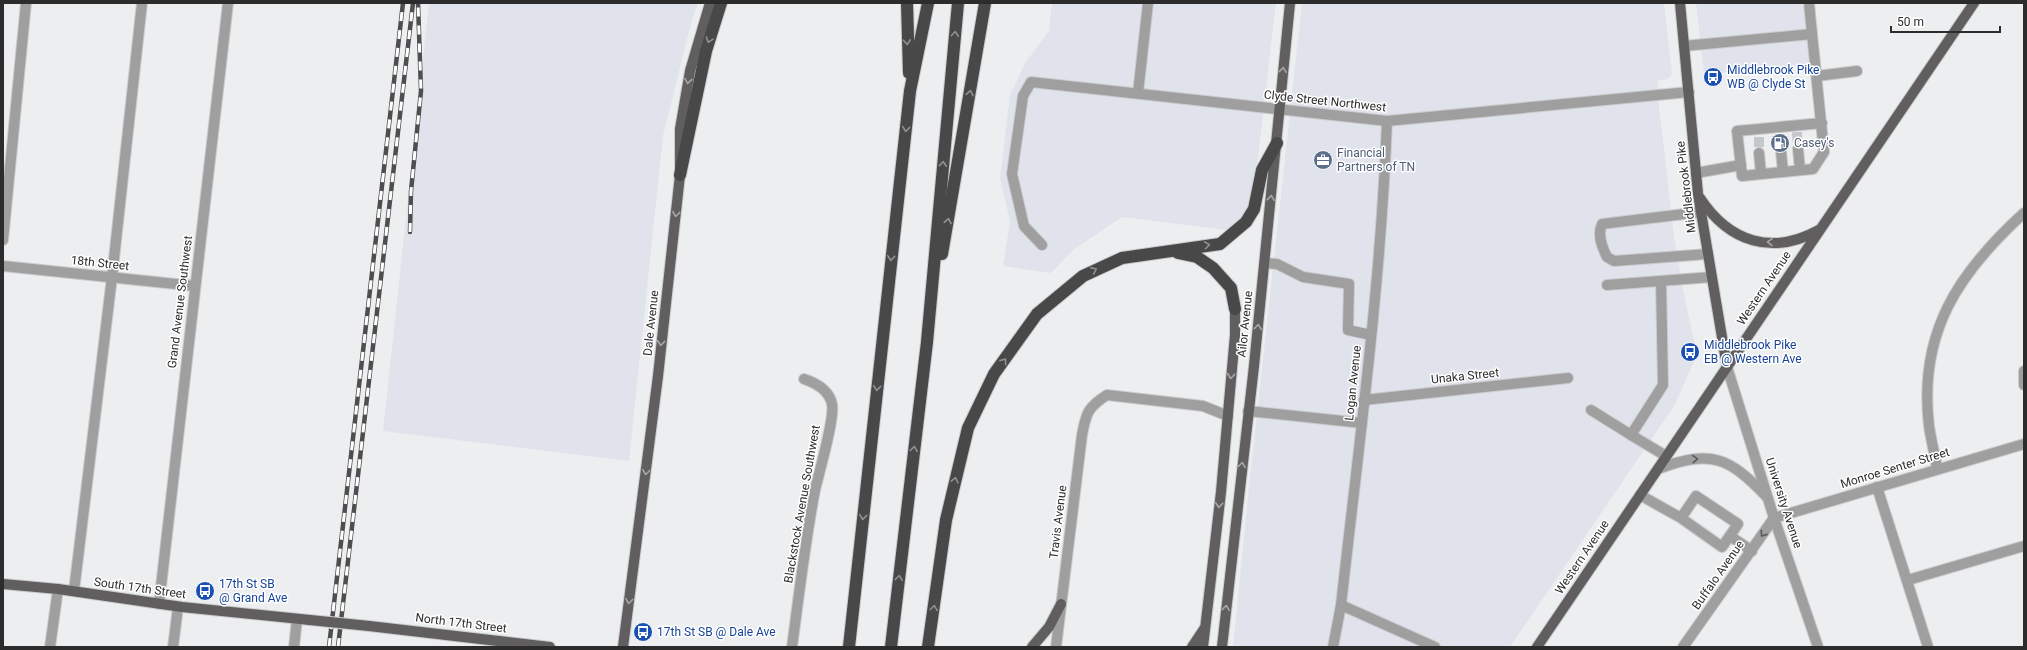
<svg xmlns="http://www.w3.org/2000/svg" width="2027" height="650" font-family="Roboto,sans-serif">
<rect width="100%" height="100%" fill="#edeef0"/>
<g fill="#e1e3ec">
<path d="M429,3H698L692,19L663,136L629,461L383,431Z"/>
<path d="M1052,3H1276L1258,158L1251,203L1240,220L1226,230L1122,217L1073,250L1051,273L1003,266L1010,221L1000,178L1010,95L1025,63L1049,31Z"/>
<path d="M1302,3H1664L1672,74L1668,79L1658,81L1659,106L1674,236L1683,290L1695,345L1693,364L1674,406L1510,647H1233L1249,487Z"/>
<path d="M1696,3H1803L1809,65L1704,74Z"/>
</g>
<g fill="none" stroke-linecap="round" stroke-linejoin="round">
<g stroke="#c6c7c9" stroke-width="10" stroke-dasharray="10 5" stroke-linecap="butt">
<path d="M1797,132L1798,149"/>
<path d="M1779,134L1781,151"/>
<path d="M1759,137V153"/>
</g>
<defs>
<g id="minor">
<path d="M1812,34L1824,152L1813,169L1742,176L1737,131L1822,123"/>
<path d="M1684,46L1812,34L1809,3"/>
<path d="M1817,76L1857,71"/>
<path d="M1138,93L1148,3"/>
<path d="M1798,149L1800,170"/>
<path d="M1781,151L1783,172"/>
<path d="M1759,153L1761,174"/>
<path d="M1696,173L1741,165"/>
<path d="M1701,212L1602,224C1597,235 1602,247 1607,257L1614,261L1708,254"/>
<path d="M3,240L26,3"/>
<path d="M1042,245L1024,226L1012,174L1023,96L1031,82L1387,121L1689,92"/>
<path d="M1265,263L1277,264L1303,277L1349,284L1348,330L1371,335"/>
<path d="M3,266L195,286"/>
<path d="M1661,281L1663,385L1631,435L1666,456"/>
<path d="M1607,285L1712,277"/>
<path d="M1727,367L1774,518L1818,647"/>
<path d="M2024,371V385"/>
<path d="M1364,400L1568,378"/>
<path d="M1591,410L1631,435"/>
<path d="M1248,411L1362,423"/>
<path d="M1937,468C1935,455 1931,440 1929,426C1918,333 1958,273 2024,213"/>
<path d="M1658,469C1711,449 1729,457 1767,497"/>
<path d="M1877,487L1928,647"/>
<path d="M1640,495L1681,518L1696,496L1738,524L1722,547L1681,518"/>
<path d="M1774,518L2024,444"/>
<path d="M1730,536L1752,551"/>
<path d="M1908,580L2024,546"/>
<path d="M74,591L112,277L142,3"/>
<path d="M159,604L228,3"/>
<path d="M1341,605L1435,647"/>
<path d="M50,647L58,589"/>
<path d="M173,647L178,607"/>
<path d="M294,647L297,619"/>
<path d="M792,647C799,595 805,542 815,490C819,473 835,418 832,404C829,390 816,383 804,379"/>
<path d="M1056,647L1082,435C1086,413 1088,407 1107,395L1203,406L1228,416"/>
<path d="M1333,647L1341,605C1359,444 1381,283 1387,121"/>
<path d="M1683,647L1774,518"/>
</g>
<g id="major">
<path d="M1680,3L1698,194L1727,367"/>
<path d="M1700,198C1729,242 1772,256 1819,230"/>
<path d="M3,584L58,589L182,607L310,620"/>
<path d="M369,626L550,647"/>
<path d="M623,647L658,376L680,175V129L690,71L710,3"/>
<path d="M1032,647L1049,627L1061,604"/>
<path d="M1192,647L1204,629"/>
<path d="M1203,647L1221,492L1235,335V309"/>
<path d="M1222,647L1254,366L1290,3"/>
<path d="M1537,647L1974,3"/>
</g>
<g id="highway">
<path d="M907,3L909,73"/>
<path d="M680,175L706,51L721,3"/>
<path d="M1178,253L1197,257L1213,268L1231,288L1235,309"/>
<path d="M942,254L985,3"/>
<path d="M849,647L910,91L928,3"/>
<path d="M891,647L927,342L958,3"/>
<path d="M928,647L946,520L968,428L994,374L1037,314L1083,276L1122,258L1220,244L1246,222L1254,209L1262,170L1277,143"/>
</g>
</defs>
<use href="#minor" stroke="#cacbcd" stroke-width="12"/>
<use href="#major" stroke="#cacbcd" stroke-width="12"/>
<use href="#highway" stroke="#cacbcd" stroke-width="14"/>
<use href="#minor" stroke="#a09f9f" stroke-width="10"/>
<use href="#major" stroke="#605e5f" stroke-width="10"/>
<use href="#highway" stroke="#494849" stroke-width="12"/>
<defs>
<g id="rail">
<path d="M410,232L411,191L421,91L418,3"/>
<path d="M329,647L403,3"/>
<path d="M338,647L413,3"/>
</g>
</defs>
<use href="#rail" stroke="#4e4e4f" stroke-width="4.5"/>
<use href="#rail" stroke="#fff" stroke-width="3" stroke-dasharray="9" stroke-linecap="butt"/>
<defs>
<path id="major-bridge" d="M310,620L369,626"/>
</defs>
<use href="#major-bridge" stroke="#cacbcd" stroke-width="12" stroke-linecap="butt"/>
<use href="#major-bridge" stroke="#605e5f" stroke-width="10"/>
</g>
<defs><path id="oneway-chevron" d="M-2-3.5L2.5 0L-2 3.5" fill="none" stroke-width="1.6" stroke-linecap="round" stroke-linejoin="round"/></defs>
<g stroke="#929192">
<use href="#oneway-chevron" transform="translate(955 34) rotate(-85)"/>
<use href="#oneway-chevron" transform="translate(709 40) rotate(108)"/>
<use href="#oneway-chevron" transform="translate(907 42) rotate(87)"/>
<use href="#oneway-chevron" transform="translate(970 93) rotate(-80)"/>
<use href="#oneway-chevron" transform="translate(906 129) rotate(96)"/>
<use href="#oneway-chevron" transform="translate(943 164) rotate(-85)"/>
<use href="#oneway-chevron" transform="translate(948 221) rotate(-80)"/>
<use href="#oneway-chevron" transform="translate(1207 245) rotate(-8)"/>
<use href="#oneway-chevron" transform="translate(891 258) rotate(96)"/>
<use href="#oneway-chevron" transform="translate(1094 270) rotate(-24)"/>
<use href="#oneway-chevron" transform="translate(1004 361) rotate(-54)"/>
<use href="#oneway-chevron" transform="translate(877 388) rotate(96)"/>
<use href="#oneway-chevron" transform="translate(914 449) rotate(-83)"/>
<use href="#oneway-chevron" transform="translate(955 480) rotate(-76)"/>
<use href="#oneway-chevron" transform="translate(863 517) rotate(96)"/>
<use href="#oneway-chevron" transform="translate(899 578) rotate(-83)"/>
<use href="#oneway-chevron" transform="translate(934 608) rotate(-82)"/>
</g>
<g stroke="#a8a6a7">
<use href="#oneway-chevron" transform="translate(1283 70) rotate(-84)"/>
<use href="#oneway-chevron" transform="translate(688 81) rotate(100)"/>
<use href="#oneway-chevron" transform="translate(1271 198) rotate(-84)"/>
<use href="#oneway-chevron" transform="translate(676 214) rotate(97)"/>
<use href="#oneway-chevron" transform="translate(1770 242) rotate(-179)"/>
<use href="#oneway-chevron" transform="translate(1258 327) rotate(-84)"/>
<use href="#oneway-chevron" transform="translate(661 343) rotate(96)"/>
<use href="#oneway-chevron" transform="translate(1231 376) rotate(95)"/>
<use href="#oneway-chevron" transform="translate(1242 465) rotate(-83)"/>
<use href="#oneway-chevron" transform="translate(646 472) rotate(97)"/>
<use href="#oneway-chevron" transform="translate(1219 505) rotate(96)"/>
<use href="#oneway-chevron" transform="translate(629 601) rotate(97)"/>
<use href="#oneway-chevron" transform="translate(1226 608) rotate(-84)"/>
</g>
<g stroke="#5a5a5b">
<use href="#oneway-chevron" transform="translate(1695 459) rotate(-4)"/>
<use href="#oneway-chevron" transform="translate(1763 534) rotate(125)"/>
</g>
<defs>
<symbol id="bus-disc" viewBox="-11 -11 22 22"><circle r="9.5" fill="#1a4fb4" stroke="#fff"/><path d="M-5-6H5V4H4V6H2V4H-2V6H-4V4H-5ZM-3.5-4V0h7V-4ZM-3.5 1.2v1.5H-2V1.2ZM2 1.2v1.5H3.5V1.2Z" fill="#fff"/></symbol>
<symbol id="fuel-disc" viewBox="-11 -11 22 22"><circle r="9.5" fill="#5c6f8a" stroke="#fff"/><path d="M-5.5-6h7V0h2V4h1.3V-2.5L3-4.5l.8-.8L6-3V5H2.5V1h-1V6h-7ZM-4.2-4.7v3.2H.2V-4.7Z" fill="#fff"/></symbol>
<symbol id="office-disc" viewBox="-11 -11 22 22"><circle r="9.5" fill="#5c6f8a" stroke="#fff"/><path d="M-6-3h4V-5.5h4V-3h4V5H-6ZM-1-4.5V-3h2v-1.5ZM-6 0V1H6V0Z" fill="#fff"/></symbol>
</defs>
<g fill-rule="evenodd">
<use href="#bus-disc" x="1702" y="66" width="22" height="22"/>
<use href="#fuel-disc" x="1769" y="132" width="22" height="22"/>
<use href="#office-disc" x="1312" y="149" width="22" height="22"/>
<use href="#bus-disc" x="1679" y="341" width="22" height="22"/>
<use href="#bus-disc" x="194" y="580" width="22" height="22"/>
<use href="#bus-disc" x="632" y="621" width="22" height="22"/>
</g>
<g text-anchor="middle" stroke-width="3" stroke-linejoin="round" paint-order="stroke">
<g font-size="12" fill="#164399" stroke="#fff" text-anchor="start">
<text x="1727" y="74">Middlebrook Pike<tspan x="1727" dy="14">WB @ Clyde St</tspan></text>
<text x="1704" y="349">Middlebrook Pike<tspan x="1704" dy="14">EB @ Western Ave</tspan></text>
<text x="219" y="588">17th St SB<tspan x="219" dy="14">@ Grand Ave</tspan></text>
<text x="657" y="636">17th St SB @ Dale Ave</text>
</g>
<g font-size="12" fill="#2c2c2d" stroke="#fff">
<text transform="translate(1325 101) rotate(6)" y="4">Clyde Street Northwest</text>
<text transform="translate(1686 187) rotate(-97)" y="4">Middlebrook Pike</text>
<text transform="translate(100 263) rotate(6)" y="4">18th Street</text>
<text transform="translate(1764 288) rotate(-56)" y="4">Western Avenue</text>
<text transform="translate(180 302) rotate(-83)" y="4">Grand Avenue Southwest</text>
<text transform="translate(651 323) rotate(-84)" y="4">Dale Avenue</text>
<text transform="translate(1245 324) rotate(-84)" y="4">Ailor Avenue</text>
<text transform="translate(1465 376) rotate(-6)" y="4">Unaka Street</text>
<text transform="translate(1353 383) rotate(-84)" y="4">Logan Avenue</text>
<text transform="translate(1895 468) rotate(-17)" y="4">Monroe Senter Street</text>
<text transform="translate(1784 503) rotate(72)" y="4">University Avenue</text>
<text transform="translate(802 504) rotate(-80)" y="4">Blackstock Avenue Southwest</text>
<text transform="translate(1058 522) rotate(-83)" y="4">Travis Avenue</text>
<text transform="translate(1582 557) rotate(-56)" y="4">Western Avenue</text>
<text transform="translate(1718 575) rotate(-55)" y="4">Buffalo Avenue</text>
<text transform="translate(140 588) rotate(8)" y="4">South 17th Street</text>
<text transform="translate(461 623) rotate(7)" y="4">North 17th Street</text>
</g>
<g font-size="12" fill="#4e5e75" stroke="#fff" text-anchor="start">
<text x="1794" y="147">Casey's</text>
<text x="1337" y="157">Financial<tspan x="1337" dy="14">Partners of TN</tspan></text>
</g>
</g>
<rect width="2027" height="650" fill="none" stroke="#2c2c2d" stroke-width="8"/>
<path d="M1891 26v6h109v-6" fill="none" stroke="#2c2c2d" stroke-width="2"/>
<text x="1897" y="26" font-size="12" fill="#2c2c2d" stroke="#ffffff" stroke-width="3" paint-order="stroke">50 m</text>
</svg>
